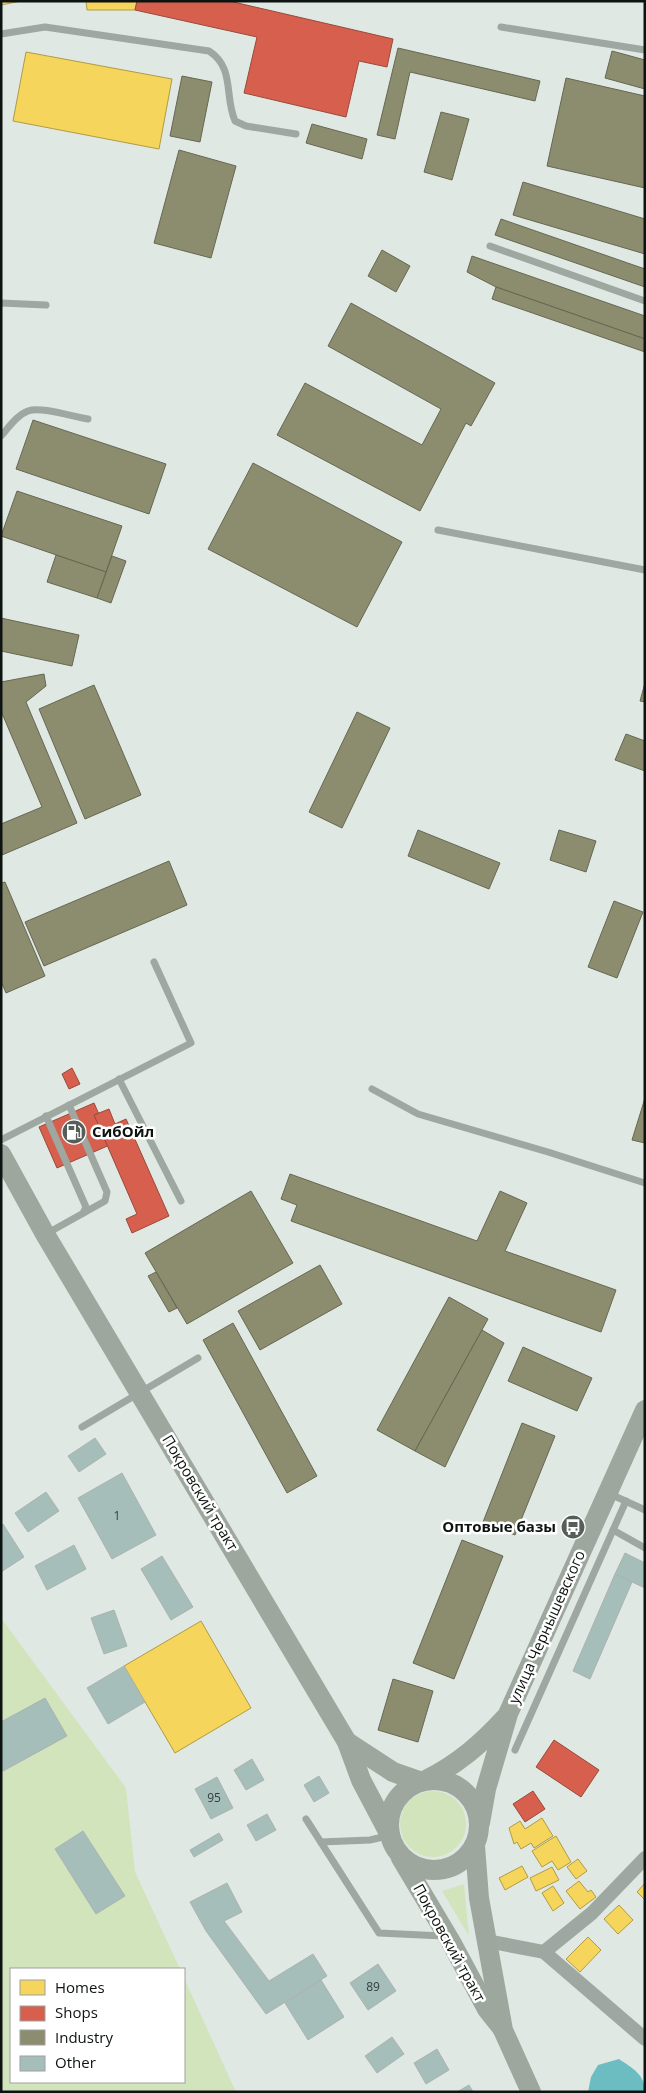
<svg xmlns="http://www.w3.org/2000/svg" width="646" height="2093" font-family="'Open Sans',sans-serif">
<rect width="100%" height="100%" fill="#dfe8e3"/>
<g fill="#d2e4bc">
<path d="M1,1618L126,1788L135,1872L180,1969H11V2082H184V1978L236,2092H1Z"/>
<circle cx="433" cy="1824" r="33"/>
<path d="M464,1884L469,1936L442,1891Z"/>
</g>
<path fill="#6bbdc1" d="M619,2059C632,2068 645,2074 645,2092H588L591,2077L598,2065Z"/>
<g fill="#f6d55c" stroke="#b09b45">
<path d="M1,1H21L1,5Z"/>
<path d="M86,1H137L135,10H87Z"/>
<path d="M26,52L172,79L159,149L13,121Z"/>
<path d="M201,1621L251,1708L175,1753L124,1666Z"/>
<path d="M542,1818L553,1836L534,1848L531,1843L521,1849L517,1842L514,1844L509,1828L520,1821L525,1829Z"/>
<path d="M556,1836L571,1862L558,1870L552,1861L542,1867L532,1851Z"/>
<path d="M578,1859L587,1871L576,1879L567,1867Z"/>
<path d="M522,1866L528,1877L505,1890L499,1878Z"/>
<path d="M552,1867L559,1880L536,1891L530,1878Z"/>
<path d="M579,1881L588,1892L591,1890L596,1897L580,1909L566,1891Z"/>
<path d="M645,1883V1900L637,1892Z"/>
<path d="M553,1886L564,1903L553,1911L542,1893Z"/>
<path d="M619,1905L633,1920L618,1934L604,1919Z"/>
<path d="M588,1937L601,1950L580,1972L566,1959Z"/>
</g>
<g fill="#d6604d" stroke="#9a493b">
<path d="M137,1H229L393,39L387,67L359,61L346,117L244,93L257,37L135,10Z"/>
<path d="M72,1068L80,1084L69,1089L62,1074Z"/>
<path d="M94,1103L112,1144L57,1168L39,1127Z"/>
<path d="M109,1109L115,1124L126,1119L169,1216L132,1233L126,1219L137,1214L94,1115Z"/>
<path d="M554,1740L599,1770L581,1797L536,1767Z"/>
<path d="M533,1791L545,1809L525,1822L513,1804Z"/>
</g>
<g fill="#8c8c6e" stroke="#666852">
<path d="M398,48L540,81L535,101L410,72L395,139L377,135Z"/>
<path d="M612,51L645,60V89L605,78Z"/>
<path d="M182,76L212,82L200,142L170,136Z"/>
<path d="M566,78L645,96V188L547,166Z"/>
<path d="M441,112L469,119L452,180L424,172Z"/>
<path d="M312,124L367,139L362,159L306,143Z"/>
<path d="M179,150L236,166L211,258L154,243Z"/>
<path d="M523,182L645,219V254L513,215Z"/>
<path d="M501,219L645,269V287L495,235Z"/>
<path d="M382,250L410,266L396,292L368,276Z"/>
<path d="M472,256L645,316V339L496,287L467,272Z"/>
<path d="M496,287L645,339V352L492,299Z"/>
<path d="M351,303L495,383L471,426L466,423L420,511L277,435L305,383L422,445L441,409L328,346Z"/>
<path d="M33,420L166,464L149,514L16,469Z"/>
<path d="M253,463L402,542L357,627L208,549Z"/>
<path d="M17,491L122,526L106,572L1,536Z"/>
<path d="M56,555L106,572L97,598L47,582Z"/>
<path d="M112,556L126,561L111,603L97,598Z"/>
<path d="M1,618L79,635L72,666L1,651Z"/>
<path d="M44,674L46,686L26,702L77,823L2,855L1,824L42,807L1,711V682Z"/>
<path d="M645,683V702L640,701Z"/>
<path d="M94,685L141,795L85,819L39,709Z"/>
<path d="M357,712L390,728L342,828L309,812Z"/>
<path d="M626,734L645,741V771L615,760Z"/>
<path d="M418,830L500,863L489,889L408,856Z"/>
<path d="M559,830L596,841L586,872L550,860Z"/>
<path d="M169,861L187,905L44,966L25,922Z"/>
<path d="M5,882L45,976L6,993L1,981V883Z"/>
<path d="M614,901L643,912L617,978L588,967Z"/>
<path d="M645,1098V1143L632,1140Z"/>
<path d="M290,1174L477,1241L500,1191L527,1203L505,1251L616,1290L601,1332L291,1221L297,1205L281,1199Z"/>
<path d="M251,1191L293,1263L187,1324L145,1253Z"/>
<path d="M320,1265L342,1304L260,1350L238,1311Z"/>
<path d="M156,1272L177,1308L169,1312L148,1276Z"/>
<path d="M449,1297L488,1319L415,1451L377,1430Z"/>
<path d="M233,1323L317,1476L287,1493L203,1340Z"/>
<path d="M482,1330L504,1343L445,1467L415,1451Z"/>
<path d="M523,1347L592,1378L577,1411L508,1381Z"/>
<path d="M522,1423L555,1436L515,1535L483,1522Z"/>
<path d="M462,1540L503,1556L454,1679L413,1663Z"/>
<path d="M393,1679L433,1691L418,1742L378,1730Z"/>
</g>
<g fill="#a5beb9" stroke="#abb3b0">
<path d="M95,1438L106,1454L79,1472L68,1456Z"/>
<path d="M122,1473L156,1535L112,1559L78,1498Z"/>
<path d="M46,1492L59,1511L28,1532L15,1513Z"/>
<path d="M3,1524L24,1557L1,1572V1525Z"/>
<path d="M74,1545L86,1569L47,1590L35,1566Z"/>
<path d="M625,1553L645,1563V1588L615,1574Z"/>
<path d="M162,1556L193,1607L171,1620L141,1569Z"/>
<path d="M615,1574L632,1582L590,1679L573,1671Z"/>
<path d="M114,1610L127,1646L104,1654L91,1618Z"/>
<path d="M124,1666L145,1702L108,1724L87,1688Z"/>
<path d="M45,1698L67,1736L3,1771L1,1768V1722Z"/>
<path d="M252,1759L264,1780L246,1790L234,1770Z"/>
<path d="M319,1776L329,1793L314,1802L304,1785Z"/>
<path d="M217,1777L233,1808L211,1819L195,1789Z"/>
<path d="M267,1814L276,1830L256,1841L247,1825Z"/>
<path d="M83,1831L125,1896L96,1914L55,1849Z"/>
<path d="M219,1833L223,1840L194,1857L190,1850Z"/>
<path d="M227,1883L242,1912L224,1921L269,1981L313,1954L327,1976L266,2014L206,1931L190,1902Z"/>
<path d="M378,1964L396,1991L368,2010L350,1983Z"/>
<path d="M321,1980L344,2017L308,2040L285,2003Z"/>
<path d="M392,2037L404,2054L377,2073L365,2056Z"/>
<path d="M437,2049L449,2070L426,2084L414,2063Z"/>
<path d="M469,2085L473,2092H457Z"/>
</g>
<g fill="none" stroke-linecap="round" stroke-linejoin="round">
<g stroke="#9ea7a0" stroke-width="7">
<path d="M501,27L645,50"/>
<path d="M1,34L45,27L209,51C235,68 224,95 235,121L246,126L296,134"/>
<path d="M490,246L645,301"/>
<path d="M1,303L46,305"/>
<path d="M1,436C9,427 17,415 28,411C41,406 73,417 88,419"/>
<path d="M438,530L645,570"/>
<path d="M119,1079L181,1201"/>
<path d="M372,1089L418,1114L548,1152L645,1183"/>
<path d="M46,1116L86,1207L83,1213"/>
<path d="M1,1140L191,1043L154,962"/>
<path d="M46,1234L105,1201L107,1192L69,1105"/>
<path d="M82,1427L198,1358"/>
<path d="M610,1494L645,1510"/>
<path d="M613,1530L645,1548"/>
<path d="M515,1750L626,1501"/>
<path d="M306,1819L379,1933L443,1936"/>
<path d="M321,1842L370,1840L387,1836"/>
</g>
<g stroke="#9ea7a0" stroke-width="14">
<path d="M487,1941L544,1952L645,2039"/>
<path d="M544,1952L592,1913L645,1858"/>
</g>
<g stroke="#9da79e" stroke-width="20">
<path d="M1,1154L45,1234L347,1742L361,1780L390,1835"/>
<path d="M347,1742L393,1772L419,1781"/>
<circle cx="434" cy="1825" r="45"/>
<path d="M426,1780C458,1764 481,1744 505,1718"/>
<path d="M480,1823L486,1789L508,1714L645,1410"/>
<path d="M475,1846L479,1898L503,2030L531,2092"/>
<path d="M401,1858L451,1942L487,2009L502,2028"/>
</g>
</g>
<defs>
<symbol id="fuel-disc" viewBox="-11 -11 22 22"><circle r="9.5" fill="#565e5a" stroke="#fff"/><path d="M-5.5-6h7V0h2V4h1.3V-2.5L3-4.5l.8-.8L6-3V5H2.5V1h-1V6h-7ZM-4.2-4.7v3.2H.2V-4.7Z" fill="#fff"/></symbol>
<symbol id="bus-disc" viewBox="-11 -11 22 22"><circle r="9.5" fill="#565e5a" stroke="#fff"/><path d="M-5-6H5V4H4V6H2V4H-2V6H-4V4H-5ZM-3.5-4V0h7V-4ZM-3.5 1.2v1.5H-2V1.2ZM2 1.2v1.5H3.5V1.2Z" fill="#fff"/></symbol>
</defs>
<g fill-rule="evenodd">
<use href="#fuel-disc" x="60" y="1118" width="28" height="28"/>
<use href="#bus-disc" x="559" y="1513" width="28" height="28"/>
</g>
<g text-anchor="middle" stroke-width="5" stroke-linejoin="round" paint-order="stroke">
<g font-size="12" fill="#333e3a">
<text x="117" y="1520">1</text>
<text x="214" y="1802">95</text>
<text x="373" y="1991">89</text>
</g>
<g font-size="15" font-weight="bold" fill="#0d1310" stroke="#fff" text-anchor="start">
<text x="92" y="1137">СибОйл</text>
<text x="556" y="1532" text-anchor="end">Оптовые базы</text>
</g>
<g font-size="15" fill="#0d1310" stroke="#fff">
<text transform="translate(200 1493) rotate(59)" y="5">Покровский тракт</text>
<text transform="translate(547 1627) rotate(-66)" y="5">улица Чернышевского</text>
<text transform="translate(449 1943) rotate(61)" y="5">Покровский тракт</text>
</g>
</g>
<rect width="646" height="2093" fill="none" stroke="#0d1310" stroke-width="5"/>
<rect x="10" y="1968" width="175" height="115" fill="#ffffff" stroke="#9ea19f"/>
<rect x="20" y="1980" width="25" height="15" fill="#f6d55c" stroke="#9ea19f"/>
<text x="55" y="1993" font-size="15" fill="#0d1310">Homes</text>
<rect x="20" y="2006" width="25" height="15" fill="#d6604d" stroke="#9ea19f"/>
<text x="55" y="2018" font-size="15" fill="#0d1310">Shops</text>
<rect x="20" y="2030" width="25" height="15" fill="#8c8c6e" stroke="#9ea19f"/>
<text x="55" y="2043" font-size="15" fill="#0d1310">Industry</text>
<rect x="20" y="2056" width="25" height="15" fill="#a5beb9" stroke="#9ea19f"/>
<text x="55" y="2068" font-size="15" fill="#0d1310">Other</text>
</svg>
